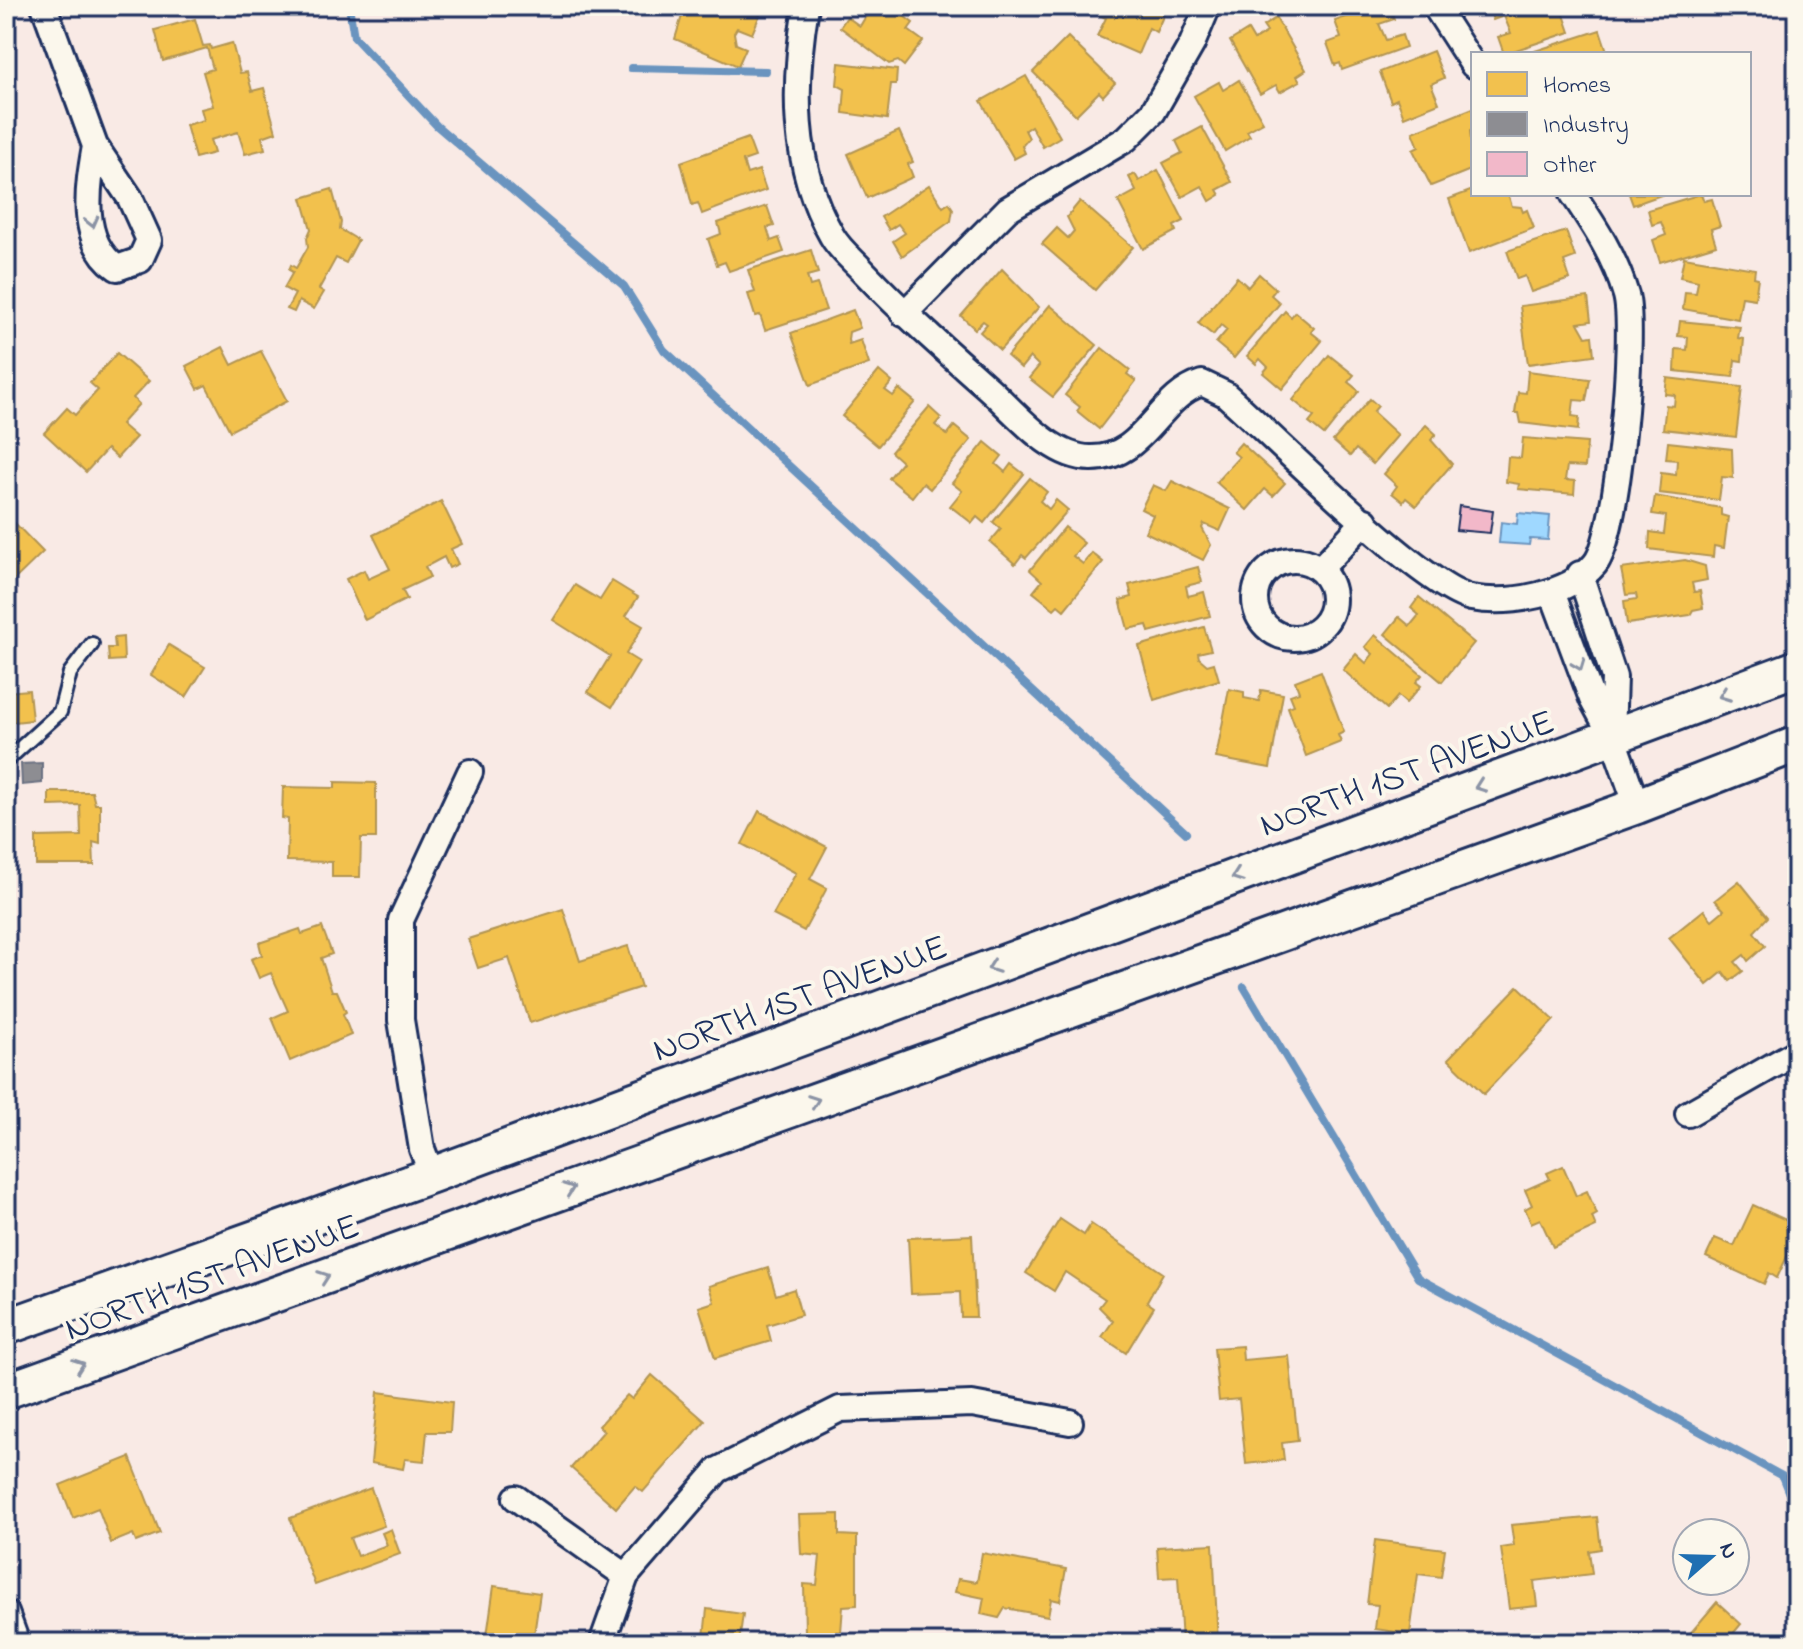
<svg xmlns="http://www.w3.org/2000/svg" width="1803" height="1649" font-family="'Indie Flower',sans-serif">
<rect width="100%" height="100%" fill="#f9eae5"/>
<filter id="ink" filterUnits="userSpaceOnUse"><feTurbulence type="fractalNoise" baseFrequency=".0125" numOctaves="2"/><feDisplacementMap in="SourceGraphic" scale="16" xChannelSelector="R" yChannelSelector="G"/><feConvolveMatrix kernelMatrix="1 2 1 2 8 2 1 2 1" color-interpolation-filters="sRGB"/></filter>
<g filter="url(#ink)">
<path fill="#9fd8ff" stroke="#6a94bf" stroke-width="2" d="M1518,513L1550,516L1548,540L1530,539L1529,545L1499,543L1501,522L1517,524Z"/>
<g fill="#f2c14e" stroke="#b29553" stroke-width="2">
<path d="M685,6H753L762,10L752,34L737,28L734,33L736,44L746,48L738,66L675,39Z"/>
<path d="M872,6H890L913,23L908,30L923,41L904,66L898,61L889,64L840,27L847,17L860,26Z"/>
<path d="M1090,6H1150L1165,12L1156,32L1149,28L1138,54L1097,36L1106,18L1088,10Z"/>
<path d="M1376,6H1390L1394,19L1379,24L1386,40L1402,35L1406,47L1342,70L1340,63L1335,65L1327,43L1341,38L1335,21Z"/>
<path d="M1488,6H1561L1570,32L1504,54L1498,37L1511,33L1504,16L1493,20Z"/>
<path d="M1276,18L1306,70L1297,76L1300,81L1280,92L1276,85L1260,94L1230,41L1248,30L1254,40L1267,32L1263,26Z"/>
<path d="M195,19L203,46L210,45L211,49L232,43L240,73L247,72L252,91L264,88L276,132L262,137L265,149L245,154L238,132L210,140L214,153L195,158L186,125L204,120L201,109L213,106L203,72L213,69L207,48L163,61L155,30Z"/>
<path d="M1600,30L1608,54H1536L1535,51Z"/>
<path d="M1068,37L1115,83L1103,96L1099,92L1076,115L1033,72Z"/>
<path d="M1433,51L1444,78L1431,84L1439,103L1404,117L1397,99L1391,102L1380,72Z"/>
<path d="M839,63L897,70L896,84H891L887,119L843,113L845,89L837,85Z"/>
<path d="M1026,76L1060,137L1043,147L1031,126L1025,130L1029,138L1022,146L1025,153L1014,159L981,101Z"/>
<path d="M1239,80L1263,122L1247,131L1250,136L1225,151L1194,96L1219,82L1223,90Z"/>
<path d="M1473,108V129L1470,131L1473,169L1431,186L1413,150L1419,147L1413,132Z"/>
<path d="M1202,127L1232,182L1217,190L1220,195L1210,201L1202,186L1182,197L1163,163L1182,153L1176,141Z"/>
<path d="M899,131L913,162L908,164L913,177L867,198L848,154Z"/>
<path d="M748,138L755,157L743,161L747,174L759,170L766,190L702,214L698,203L692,205L681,162Z"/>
<path d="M1158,170L1184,221L1174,226L1176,231L1143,249L1118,201L1136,191L1129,177L1135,174L1139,181Z"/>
<path d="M929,185L943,207L949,203L953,209L951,221L902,256L893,241L905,233L898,224L889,230L881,217Z"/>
<path d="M332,189L341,222L340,229L358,240L346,263L336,258L319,289L324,292L314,309L299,301L294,312L287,309L295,294L284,288L293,272L289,270L291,265L296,268L308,247L307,238L311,229L302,198Z"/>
<path d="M1473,190V194H1508L1512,206L1521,207L1523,212L1527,210L1534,228L1469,253L1449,199Z"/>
<path d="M1629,194H1664L1633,205Z"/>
<path d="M1701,194L1704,201L1712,199L1720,226L1711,229L1716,245L1660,262L1653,240L1666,235L1661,222L1652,225L1648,210Z"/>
<path d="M1080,201L1133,247L1095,290L1042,244L1057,228L1068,238L1074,231L1067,217Z"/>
<path d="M767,206L774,226L767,228L771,241L779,238L784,252L729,271L725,262L717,265L708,239L721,234L718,223Z"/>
<path d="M1566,231L1575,257L1564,261L1570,279L1531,292L1525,276L1517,279L1507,251Z"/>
<path d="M811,250L818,273L807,276L810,286L817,284L826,310L765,330L760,315L755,316L748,294L755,292L748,270Z"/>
<path d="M1684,257L1755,269L1754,277L1758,278L1755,299L1742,297L1738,319L1683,309L1685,292L1696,293L1698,281L1680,277Z"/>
<path d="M1002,269L1039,307L1000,350L980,332L987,324L983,321L975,329L961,316Z"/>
<path d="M1259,274L1276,289L1271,295L1280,303L1234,358L1216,343L1227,330L1221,325L1213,335L1198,323L1237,277L1248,287Z"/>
<path d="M1588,297L1591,321L1578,323L1586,337L1592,336L1594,355L1528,364L1520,306Z"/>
<path d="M1050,305L1097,345L1053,397L1029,378L1039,366L1030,357L1021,368L1007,356Z"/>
<path d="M853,310L860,328L849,332L848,340L849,344L861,340L869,364L810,385L791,333Z"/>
<path d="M1285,311L1291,317L1295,312L1314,328L1311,332L1322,341L1282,389L1263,373L1268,367L1260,359L1256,364L1247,356Z"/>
<path d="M1680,321L1740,327L1738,338L1744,339L1742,361L1735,360L1733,377L1675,371L1676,349L1687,350L1688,337L1678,336Z"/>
<path d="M223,347L232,365L261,351L287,401L230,431L206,385L198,389L186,366Z"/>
<path d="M1102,348L1130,370L1127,374L1136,381L1099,429L1077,411L1080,407L1065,395Z"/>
<path d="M117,353L149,381L133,398L139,404L121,424L136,437L117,458L107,449L86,472L44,433L67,408L75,415L98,390L90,383Z"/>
<path d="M1329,355L1354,375L1348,382L1359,391L1324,435L1309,423L1314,417L1293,400Z"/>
<path d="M879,371L892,382L885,390L893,396L899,389L915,402L878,446L842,416Z"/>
<path d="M1528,371L1590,379L1586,401L1574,400L1572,416L1579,417L1578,430L1521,423L1519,413H1515L1518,392L1526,393Z"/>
<path d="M1667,378L1742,387L1736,437L1663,429L1666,405L1674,406L1675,395L1665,394Z"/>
<path d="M1370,399L1378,406L1373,412L1398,435L1373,464L1356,449L1350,456L1333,441Z"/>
<path d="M929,407L941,418L935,425L947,435L954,426L971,440L930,489L923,483L912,497L889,478L902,462L891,452Z"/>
<path d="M1426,425L1436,434L1431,440L1452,464L1416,506L1406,498L1403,502L1392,493L1397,486L1384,474Z"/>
<path d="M1523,438L1587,443L1585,467L1567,466L1565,480L1575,481L1574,494L1518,489L1519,484L1506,482L1508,457L1521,458Z"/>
<path d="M985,442L1002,456L996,464L1005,472L1011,464L1024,474L984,523L977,517L972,523L950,506L962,491L952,483Z"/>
<path d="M1668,442L1732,449L1733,478L1722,477L1719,500L1659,493L1661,473L1676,475L1677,460L1666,459Z"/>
<path d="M1241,443L1285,483L1273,496L1265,489L1247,510L1216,482L1239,457L1233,452Z"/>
<path d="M1030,478L1047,492L1040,501L1049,509L1056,500L1068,510L1026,558L1022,555L1015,564L990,542L1001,529L993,522Z"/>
<path d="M1172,481L1230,509L1220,531L1204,524L1202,528L1211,545L1203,560L1145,532L1153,515L1141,509L1153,485L1166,491Z"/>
<path d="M1655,496L1721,508V515L1728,517L1724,548L1714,546L1713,557L1649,549L1650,532L1664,534L1666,516L1652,514Z"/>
<path d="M441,501L462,544L451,549L458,564L449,568L444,557L425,567L430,577L402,590L407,599L365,620L346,579L364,570L368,579L390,569L373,535Z"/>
<path d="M6,514L43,552L6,588Z"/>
<path d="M1065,527L1084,543L1073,556L1083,564L1092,553L1103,562L1064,610L1058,605L1054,609L1033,592L1042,581L1030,570Z"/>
<path d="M1685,560L1705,566L1707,580L1692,583L1694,592L1700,591L1703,608L1693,610L1690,615L1627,624L1624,601L1637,599L1636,594L1626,595L1621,569Z"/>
<path d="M1198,567L1202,582L1186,586L1188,596L1204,592L1210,616L1149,632L1147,625L1128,629L1120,600L1132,597L1129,585Z"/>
<path d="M612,581L638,597L626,616L643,626L626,654L639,662L612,707L588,692L610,656L553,620L575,585L600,600Z"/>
<path d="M1419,597L1474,643L1442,682L1385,634L1399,617L1410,626L1419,615L1411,608Z"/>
<path d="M1204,627L1211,650L1198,653L1199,658L1207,665L1214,663L1219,680L1154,700L1139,646Z"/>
<path d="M1375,635L1422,675L1416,682L1421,686L1406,703L1398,696L1387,709L1343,670L1356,654L1366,663L1373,654L1365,647Z"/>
<path d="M123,637L124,660L109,661L108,648H115L114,638Z"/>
<path d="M169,645L205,667L186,697L151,675Z"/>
<path d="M1321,671L1344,732L1338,735L1341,742L1306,756L1288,707L1294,705L1290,695L1299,692L1295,681Z"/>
<path d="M1229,689L1244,692V698L1259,701L1261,690L1283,694L1270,768L1216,758Z"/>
<path d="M29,690L32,720L6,723V692Z"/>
<path d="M335,782L376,783V838H361L360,877H332V862L287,861L288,819L282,818L283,787L335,788Z"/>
<path d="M49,792H92L95,804H100V844L93,842L94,865H36V837L81,836L80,805L49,806Z"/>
<path d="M759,811L827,847L810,879L827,888L804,931L773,915L796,873L742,844Z"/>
<path d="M1739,881L1768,917L1754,932L1765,946L1748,961L1744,955L1735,962L1743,971L1730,981L1723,972L1707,985L1669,938L1704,910L1712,920L1724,910L1715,900Z"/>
<path d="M563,909L580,961L628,946L641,987L530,1023L509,958L478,968L468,939Z"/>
<path d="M322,927L332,954L321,958L332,991H337L346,1012L343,1014L351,1035L290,1061L272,1018L288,1011L271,973L259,978L251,959L262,955L259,943L300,929L302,934Z"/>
<path d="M1518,986L1554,1020L1484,1094L1448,1059Z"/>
<path d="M1563,1166L1576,1196L1587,1191L1597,1214L1592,1217L1596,1227L1553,1247L1540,1219L1531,1223L1525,1209L1532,1205L1525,1190L1550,1179L1547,1173Z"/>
<path d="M1753,1205L1797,1225V1235L1777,1278L1769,1273L1764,1284L1706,1257L1715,1238L1734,1246Z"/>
<path d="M1060,1219L1084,1235L1091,1224L1163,1273L1147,1302L1154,1307L1126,1353L1102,1337L1113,1321L1099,1307L1105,1299L1065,1272L1054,1291L1026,1273Z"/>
<path d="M972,1235L976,1317H961L960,1292L911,1294L908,1238Z"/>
<path d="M768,1268L776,1295L794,1289L801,1315L767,1325L771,1341L715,1358L699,1307L714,1302L709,1286Z"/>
<path d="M1242,1346L1243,1360L1289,1356L1298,1441L1282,1443L1284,1460L1246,1464L1239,1399L1219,1401L1214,1348Z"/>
<path d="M652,1375L705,1421L643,1492L635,1486L616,1508L571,1468L604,1431L599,1426L627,1395L632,1399Z"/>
<path d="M378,1392L452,1402L450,1432H427L424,1461L405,1459L403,1469L371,1463Z"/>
<path d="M130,1457L160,1533L136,1542L133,1534L111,1543L98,1508L73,1518L60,1485Z"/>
<path d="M371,1488L384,1526L350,1538L357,1556L387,1545L382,1533L391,1529L400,1554L315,1585L290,1518Z"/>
<path d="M839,1514V1535L857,1536V1605L843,1606L841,1632L805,1633L804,1584L817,1585L820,1556L801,1554L799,1515Z"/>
<path d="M1597,1517L1601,1549L1589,1551L1592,1574L1534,1581L1537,1606L1509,1609L1501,1548L1514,1546L1511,1525Z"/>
<path d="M1375,1540L1445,1549L1441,1577L1418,1574L1410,1634L1375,1629L1378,1605L1367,1604Z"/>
<path d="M1213,1544L1218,1643H1182L1178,1577L1159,1578L1157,1547Z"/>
<path d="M982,1553L1066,1569L1060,1601L1051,1599L1048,1616L1005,1608L999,1618L981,1614L984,1598L955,1592L958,1579L977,1582Z"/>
<path d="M494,1586L540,1593L534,1635L520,1633L519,1643H486Z"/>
<path d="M1717,1602L1741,1624L1731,1636L1740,1643H1682Z"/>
<path d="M707,1609L743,1614L739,1643H695L696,1636L704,1637Z"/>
</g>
<path fill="#8d8d92" stroke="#6b7182" stroke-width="2" d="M42,763V783L22,785L21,764Z"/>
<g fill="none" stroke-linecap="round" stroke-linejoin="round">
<g stroke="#6a94bf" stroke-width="8">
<path d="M349,6L354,37L437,126L624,286L664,350L1186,833"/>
<path d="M631,68L766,71"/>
<path d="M1244,987L1418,1278L1782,1476L1797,1514"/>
</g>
</g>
<path fill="#f2b8c9" stroke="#1b2f5e" stroke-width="2" d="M1459,506L1493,511L1490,533L1456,530Z"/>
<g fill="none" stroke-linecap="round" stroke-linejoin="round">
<defs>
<path id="lane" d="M6,761L60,712L70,673L92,644"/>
<g id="street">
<path d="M44,6L95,146L130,198L149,240L140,260L117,268C78,241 88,186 95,146"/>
<path d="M806,6C793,84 791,165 832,236C839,249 854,261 864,272C903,313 945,350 988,388C1016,413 1051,458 1091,458C1145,459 1157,397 1202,383L1225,394C1272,435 1421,587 1471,598C1509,605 1569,595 1595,564C1618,537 1636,332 1626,295C1615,257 1595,227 1573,194"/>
<path d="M1435,6L1473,65"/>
<path d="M904,314L1008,209L1126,139L1153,112L1192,44L1208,6"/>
<circle cx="1294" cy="599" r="39"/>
<path d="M1320,569L1365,521"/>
<path d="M1552,592L1592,699L1612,736L1614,677L1580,574"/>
<path d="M1612,736L1637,806"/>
<path d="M1688,1114L1797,1052"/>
<path d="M432,1175L422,1149L401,1020V920L470,772"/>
<path d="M516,1498L626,1576"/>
<path d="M6,1613L17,1643"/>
<path d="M602,1643L626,1576L718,1470L840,1409L972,1404L1070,1422"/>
</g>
<g id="secondary">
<path d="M6,1327L432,1175L1797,668"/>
<path d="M6,1391L1637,806L1797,744"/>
</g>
</defs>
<use href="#lane" stroke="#1b2f5e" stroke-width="18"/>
<use href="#street" stroke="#1b2f5e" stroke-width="30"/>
<use href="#secondary" stroke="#1b2f5e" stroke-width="40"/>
<use href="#lane" stroke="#fbf7ec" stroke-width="12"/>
<use href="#street" stroke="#fbf7ec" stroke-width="24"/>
<use href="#secondary" stroke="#fbf7ec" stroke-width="34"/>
</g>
<defs><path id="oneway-chevron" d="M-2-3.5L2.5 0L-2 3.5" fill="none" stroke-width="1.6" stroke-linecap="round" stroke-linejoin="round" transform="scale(2)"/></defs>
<g stroke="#8b93a5">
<use href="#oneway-chevron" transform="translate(92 222) rotate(76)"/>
<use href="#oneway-chevron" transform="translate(1579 665) rotate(69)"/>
<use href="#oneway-chevron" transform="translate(1724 695) rotate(159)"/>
<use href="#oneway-chevron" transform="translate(1480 786) rotate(160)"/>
<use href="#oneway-chevron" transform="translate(1237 876) rotate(160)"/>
<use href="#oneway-chevron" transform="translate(993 967) rotate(160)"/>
<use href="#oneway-chevron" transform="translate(814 1101) rotate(-20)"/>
<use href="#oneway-chevron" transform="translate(569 1189) rotate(-20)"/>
<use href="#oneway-chevron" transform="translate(324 1277) rotate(-20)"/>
<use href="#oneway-chevron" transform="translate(79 1365) rotate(-20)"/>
</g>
</g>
<g text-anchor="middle" stroke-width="8" stroke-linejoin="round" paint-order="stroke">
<g font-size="36" fill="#1b2f5e" stroke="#fbf7ec">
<text transform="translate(1406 771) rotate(-20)" y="13">NORTH 1ST AVENUE</text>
<text transform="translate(799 996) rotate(-20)" y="13">NORTH 1ST AVENUE</text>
<text transform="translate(211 1275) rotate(-20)" y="13">NORTH 1ST AVENUE</text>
</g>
</g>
<rect width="1803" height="1649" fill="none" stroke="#fbf7ec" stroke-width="32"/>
<rect x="16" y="16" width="1771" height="1617" fill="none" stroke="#1b2f5e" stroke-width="3" filter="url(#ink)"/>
<rect x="1471" y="52" width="280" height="144" fill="#fbf7ec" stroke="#a1a7b3" stroke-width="2"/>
<rect x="1487" y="72" width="40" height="24" fill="#f2c14e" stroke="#a1a7b3" stroke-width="2"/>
<text x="1543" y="92" font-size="24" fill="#1b2f5e">Homes</text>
<rect x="1487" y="112" width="40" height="24" fill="#8d8d92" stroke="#a1a7b3" stroke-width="2"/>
<text x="1543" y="132" font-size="24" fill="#1b2f5e">Industry</text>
<rect x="1487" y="152" width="40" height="24" fill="#f2b8c9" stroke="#a1a7b3" stroke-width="2"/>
<text x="1543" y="172" font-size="24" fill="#1b2f5e">Other</text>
<g transform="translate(1711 1557) rotate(70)"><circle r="38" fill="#fbf7ec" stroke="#a1a7b3" stroke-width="2"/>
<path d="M0-6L14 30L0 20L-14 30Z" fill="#1f6fb2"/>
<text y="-12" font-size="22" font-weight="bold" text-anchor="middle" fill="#1b2f5e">N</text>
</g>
</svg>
